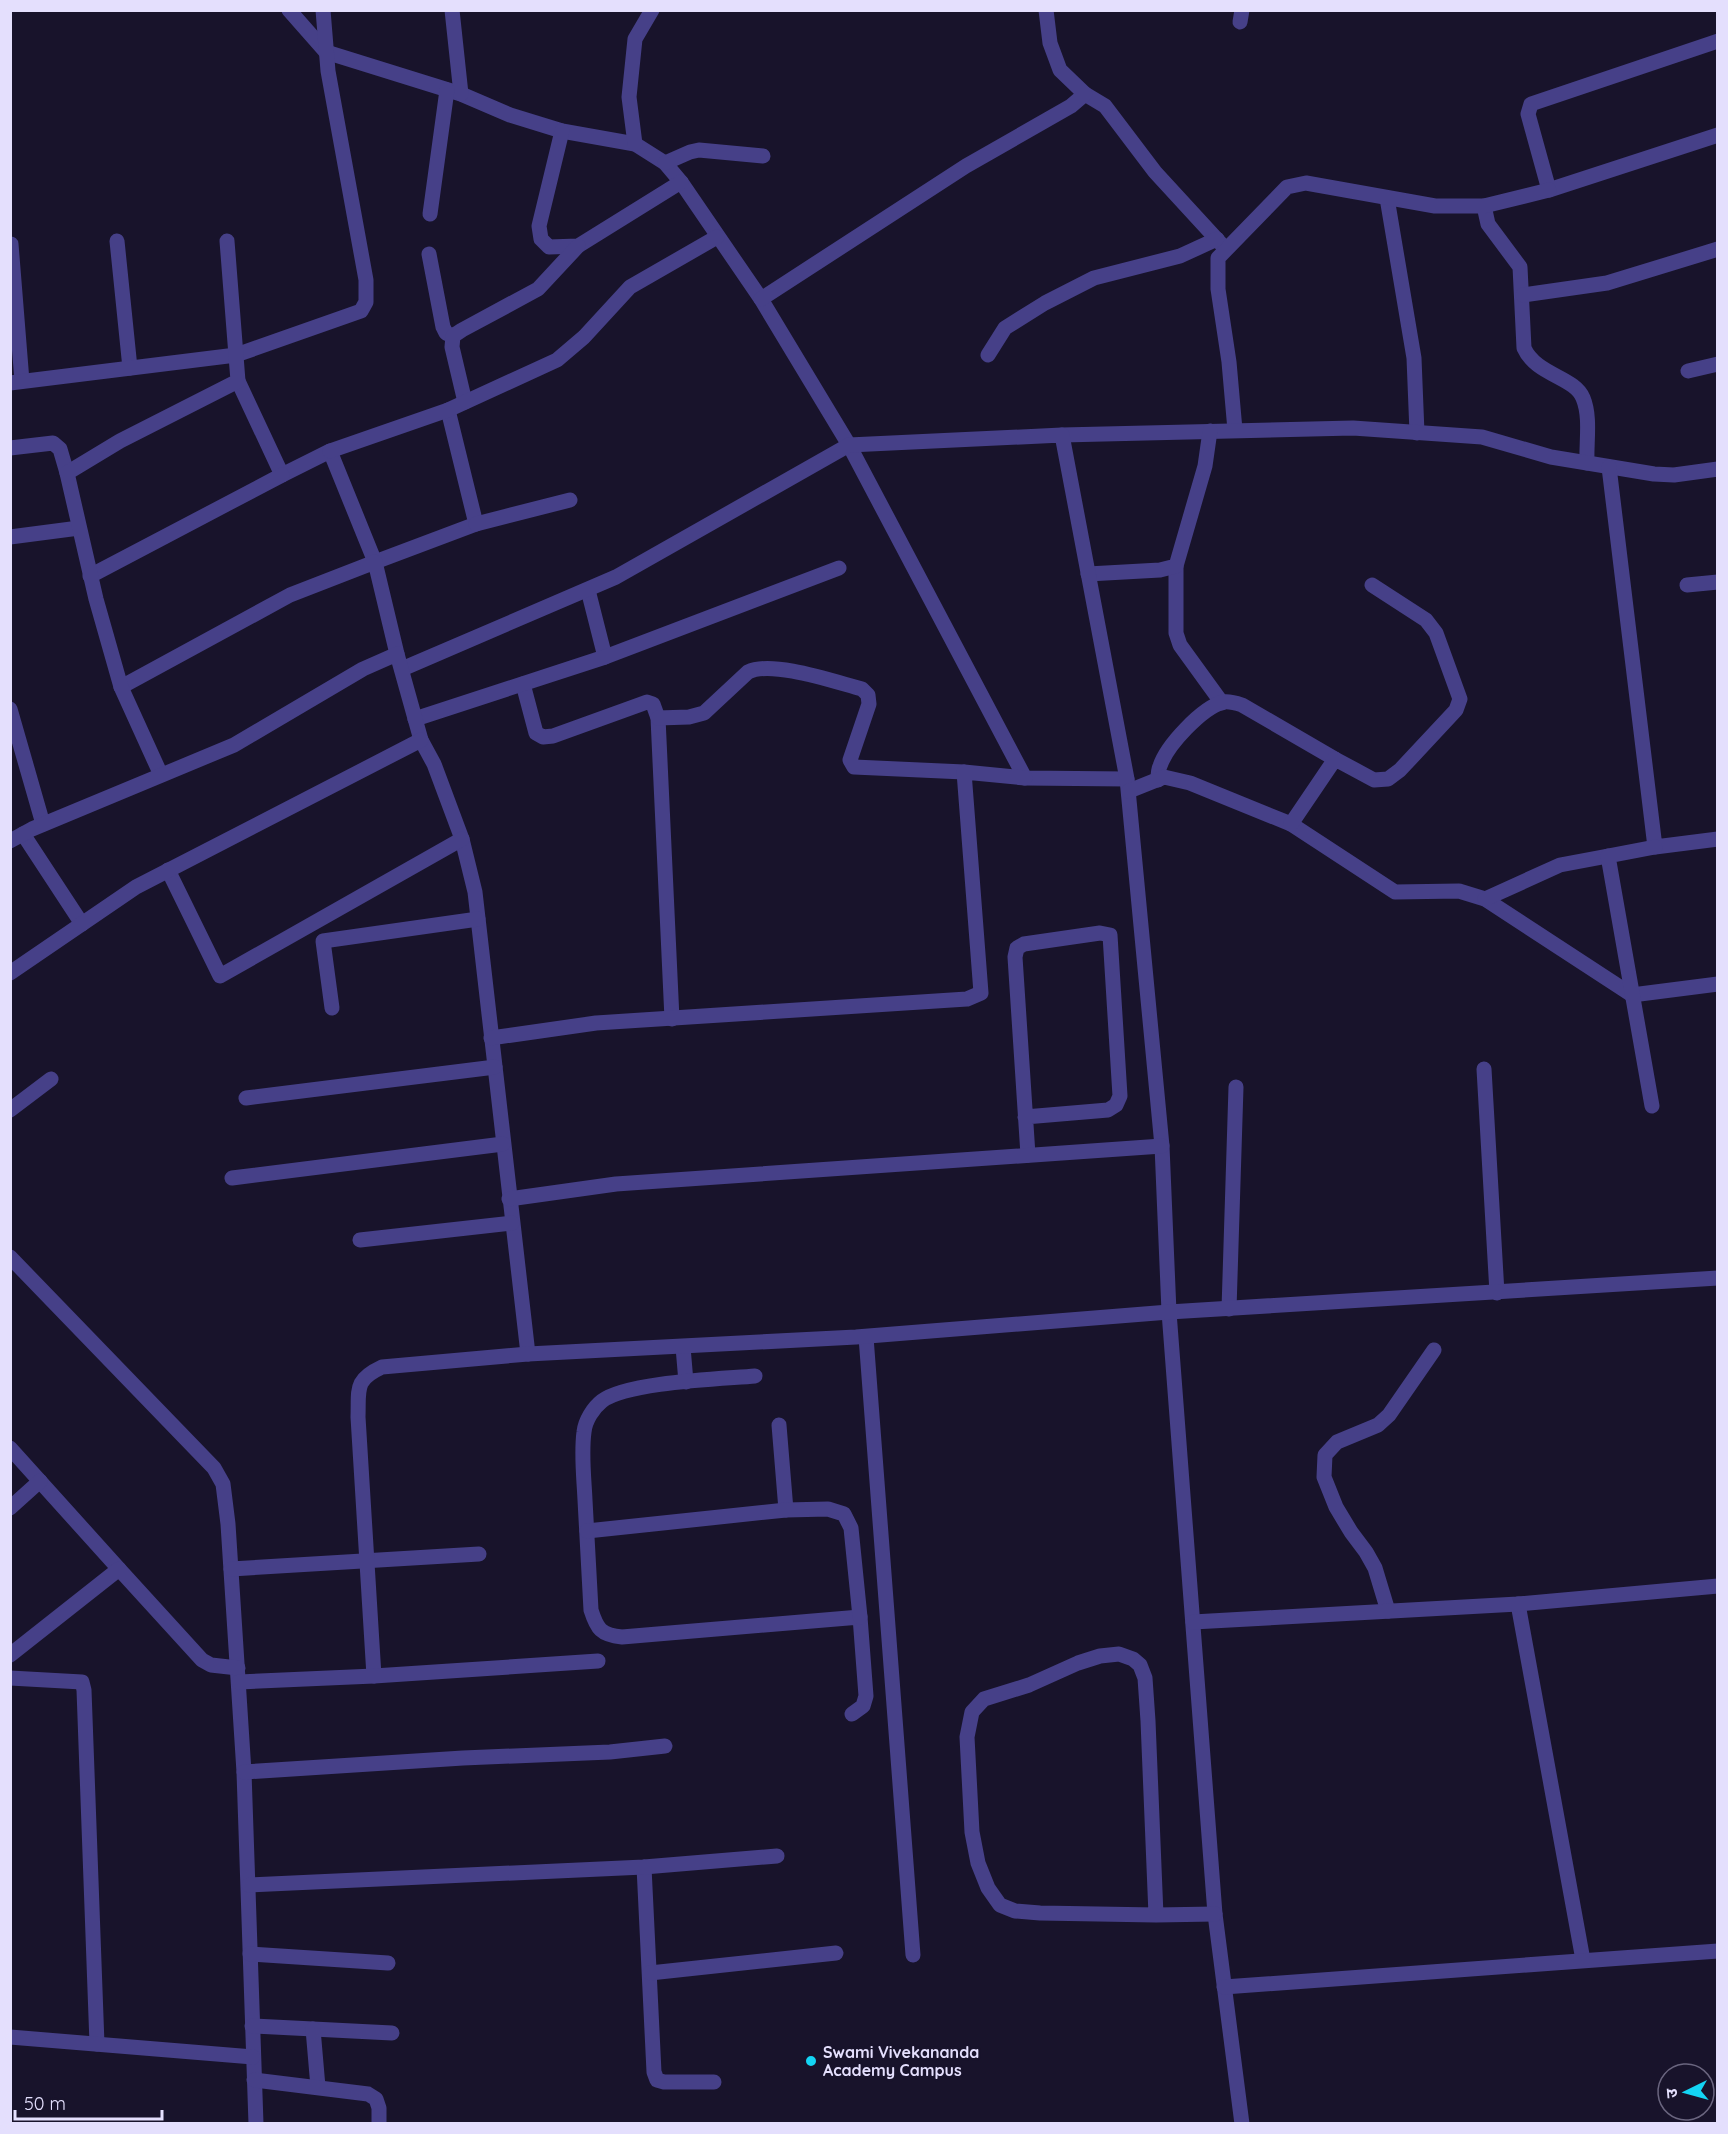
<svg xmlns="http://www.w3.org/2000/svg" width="1728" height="2134" font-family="Quicksand,'Noto Sans Devanagari',sans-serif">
<rect width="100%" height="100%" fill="#18132b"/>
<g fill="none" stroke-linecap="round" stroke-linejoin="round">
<g stroke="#464088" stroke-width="15">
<path d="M289,10L326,52L461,94L510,115L562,131L635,144L665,163L681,182L761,299L849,445L1025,778L1127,779"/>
<path d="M452,10L461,94"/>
<path d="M1240,22L1242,10"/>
<path d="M1718,41L1531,104L1528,114L1549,190L1718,135"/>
<path d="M1085,94L1105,106L1155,172L1223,246"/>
<path d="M562,131L539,226L541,239L549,247L578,246L681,182"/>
<path d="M635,144L629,97L635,39L652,10"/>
<path d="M665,163L690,152L699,150L763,156"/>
<path d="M1387,198L1414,358L1417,433"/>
<path d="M1484,206L1488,224L1520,267L1524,348C1536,375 1575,377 1583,398C1591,417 1586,443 1587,463"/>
<path d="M430,214L447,90"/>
<path d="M117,241L130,368"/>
<path d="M11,244L22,381"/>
<path d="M429,254L443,327L446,333L453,336"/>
<path d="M1523,295L1607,283L1718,249"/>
<path d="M761,299L966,166L1071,106L1085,94L1060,70L1050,43L1046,10"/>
<path d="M988,355L1005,328L1045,303L1094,278L1180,256L1217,239"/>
<path d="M1688,371L1718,364"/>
<path d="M238,381L282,475L330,451L375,562L476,524L448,410"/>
<path d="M10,383L236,355L361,311L366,302V280L328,71L323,10"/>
<path d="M465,402L452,347L453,336L462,330L538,289L578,246"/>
<path d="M1235,430L1229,362L1218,289V258L1287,187L1306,183L1435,206H1484L1549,190"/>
<path d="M1062,435L1353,428L1482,437L1551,457L1654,474L1674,475L1718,469"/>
<path d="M10,448L53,443L60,449L67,473"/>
<path d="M330,451L448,410L557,360L584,337L630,287L717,237"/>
<path d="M1609,467L1655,847L1718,839"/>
<path d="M476,524L570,500"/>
<path d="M10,537L79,528"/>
<path d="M1176,566V633L1180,645L1222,703"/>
<path d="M1088,574L1160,570L1176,566L1205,466L1210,431"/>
<path d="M90,576L282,475"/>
<path d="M1687,585L1718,582"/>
<path d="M588,590L605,657"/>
<path d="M402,669L616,577L849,445L1062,435L1127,779L1162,1146L1169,1312L1215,1914L1242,2124"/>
<path d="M523,684L536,733L543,737L553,736L636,706L647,702L653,704L658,718L672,1019"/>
<path d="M121,687L290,595L375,562L397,654"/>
<path d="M10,709L43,824"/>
<path d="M658,718L689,717L704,713L748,672C772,660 835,682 862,689L868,695L869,704L850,760L854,767L964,772"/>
<path d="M415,719L605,657L839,568"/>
<path d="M161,775L121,687L96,599L67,473L120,441L238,381L227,241"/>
<path d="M1158,780C1158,775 1158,770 1160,766C1167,745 1202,708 1223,702C1230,701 1236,703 1242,705L1335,759"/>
<path d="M1129,791L1164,777L1190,783L1291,824L1395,892L1459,891L1485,899L1632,995L1718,984"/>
<path d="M1291,824L1335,759L1374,780L1388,779L1400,770L1456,710L1460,699L1436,633L1426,620L1372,585"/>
<path d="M23,834L82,924"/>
<path d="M10,841L32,829L234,745L363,669L397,654L421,740L434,764L462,839L475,892L528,1354"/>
<path d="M168,870L220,976L462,839"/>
<path d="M1485,899L1560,865L1608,856"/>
<path d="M10,973L136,887L421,740"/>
<path d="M332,1008L323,941L478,919"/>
<path d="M491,1038L596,1023L967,999L981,993L964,772L1025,778"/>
<path d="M1484,1069L1497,1293"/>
<path d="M246,1098L495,1067"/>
<path d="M1652,1106L1608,856L1655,847"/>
<path d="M10,1110L51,1079"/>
<path d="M1025,1117L1108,1110L1116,1105L1120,1096L1110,935L1100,933L1024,944L1017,948L1015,957L1028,1155"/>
<path d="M232,1178L503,1144"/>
<path d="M509,1199L616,1184L1162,1146"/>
<path d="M360,1240L512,1223"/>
<path d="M10,1257L214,1468L223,1484L228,1524L244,1772L256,2124"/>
<path d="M1229,1309L1236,1087"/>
<path d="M866,1337L913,1955"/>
<path d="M683,1347L686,1382"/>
<path d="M755,1376C721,1379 627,1382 602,1401C593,1408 585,1421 584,1432C581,1454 584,1478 585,1500C587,1537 589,1574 591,1610C597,1629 601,1635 622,1637L860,1617L866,1696L863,1706L852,1714"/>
<path d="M779,1425L786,1510"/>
<path d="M10,1448L119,1569"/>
<path d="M10,1508L40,1481"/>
<path d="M587,1531L786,1510L828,1509L844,1514L851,1528L860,1617"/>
<path d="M231,1569L479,1554"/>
<path d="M1518,1604L1583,1960"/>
<path d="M1388,1611L1375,1568L1366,1552L1351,1532L1336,1507L1324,1477L1325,1455L1337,1442L1378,1425L1389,1415L1434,1350"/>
<path d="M1193,1622L1518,1604L1718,1586"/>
<path d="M10,1655L119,1569L202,1660L211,1665L238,1668"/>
<path d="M374,1676L358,1417C359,1389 354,1380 382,1367L528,1354L856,1337L1169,1312L1718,1278"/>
<path d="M10,1678L82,1682L84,1690L97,2044"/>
<path d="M239,1682L374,1676L598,1661"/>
<path d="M244,1772L463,1758L610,1752L665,1746"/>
<path d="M644,1867L654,2072L657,2080L664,2082H714"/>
<path d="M249,1885L644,1867L777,1856"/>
<path d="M1156,1915L1148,1721L1145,1678L1140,1665L1133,1659L1119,1654L1100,1656L1078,1663L1029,1685L984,1699L972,1712L967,1737L972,1832L978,1863L988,1888L1000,1905L1015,1911L1040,1913L1156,1915L1215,1914"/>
<path d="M250,1954L388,1963"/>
<path d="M650,1973L836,1953"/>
<path d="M1224,1987L1718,1951"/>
<path d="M252,2026L392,2033"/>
<path d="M313,2029L318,2087"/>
<path d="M10,2037L253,2057"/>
<path d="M254,2080L368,2094L376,2099L379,2108V2124"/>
</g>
</g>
<circle fill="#14d4f4" stroke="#18132b" stroke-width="2" cx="811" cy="2061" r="6"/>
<g text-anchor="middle" stroke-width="4.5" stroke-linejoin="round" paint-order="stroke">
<g font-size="16" font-weight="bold" fill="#e4dffd" stroke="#18132b" text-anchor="start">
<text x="823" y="2058">Swami Vivekananda<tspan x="823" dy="18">Academy Campus</tspan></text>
</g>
</g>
<rect width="1728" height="2134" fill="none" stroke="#e4dffd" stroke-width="24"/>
<g transform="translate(1686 2092) rotate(265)"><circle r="28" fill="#18132b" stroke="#6a657f" stroke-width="1.5"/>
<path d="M0-4.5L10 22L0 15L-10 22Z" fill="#14d4f4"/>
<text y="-9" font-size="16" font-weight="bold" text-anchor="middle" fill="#e4dffd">उ</text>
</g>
<path d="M15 2110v9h147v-9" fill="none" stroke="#e4dffd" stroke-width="3"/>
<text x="24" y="2110" font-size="18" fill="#e4dffd" stroke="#18132b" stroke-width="4.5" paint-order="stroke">50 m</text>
</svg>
